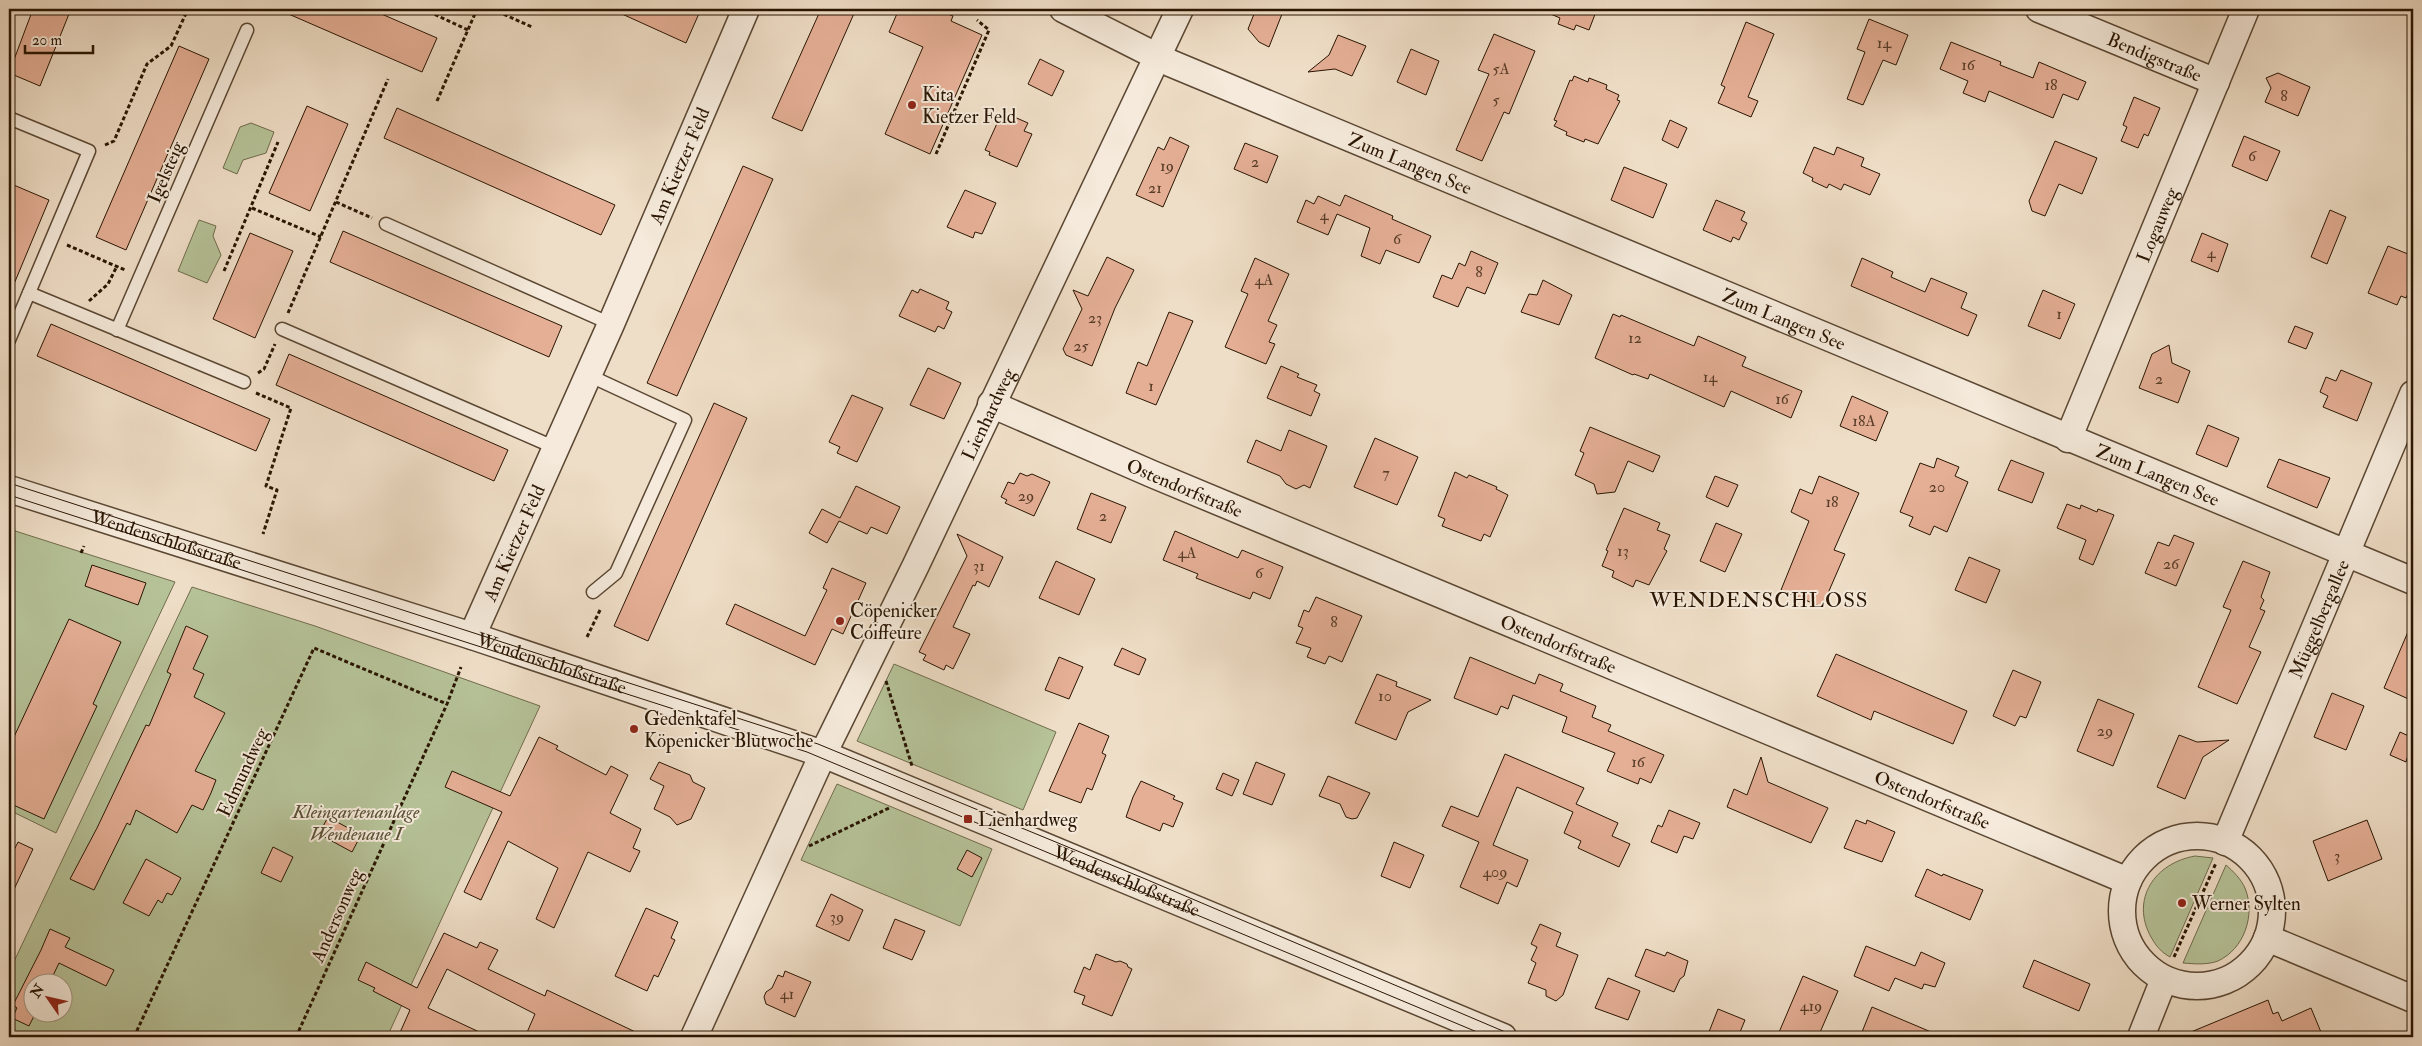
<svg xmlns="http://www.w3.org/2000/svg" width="2422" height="1046" font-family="'IM FELL Double Pica',serif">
<rect width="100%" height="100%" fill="#efdec7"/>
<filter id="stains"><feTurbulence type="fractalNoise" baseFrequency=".004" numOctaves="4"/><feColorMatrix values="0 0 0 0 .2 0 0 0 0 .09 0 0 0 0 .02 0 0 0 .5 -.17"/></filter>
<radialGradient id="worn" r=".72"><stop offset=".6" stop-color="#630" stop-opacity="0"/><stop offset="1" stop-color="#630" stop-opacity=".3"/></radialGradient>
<g fill="#b6c298" stroke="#706c4d" fill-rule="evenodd">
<path d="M251,123L274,132L266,153L243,160L237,174L223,168L240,127Z"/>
<path d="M199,220L216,226L213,236L221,255L207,283L178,271Z"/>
<path d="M9,529L175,582L56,833L9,810Z"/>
<path d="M192,587L315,626L540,706L387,1037H9V972ZM32,984H62V1014H32Z"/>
<path d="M894,664L1056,732L1023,810L857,741Z"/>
<path d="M837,784L992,849L960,926L801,860Z"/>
<path d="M2195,856L2213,858L2170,957C2161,952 2156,946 2151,937C2130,899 2155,863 2195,856Z"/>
<path d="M2226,865C2233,871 2241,879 2245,888C2256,915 2244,949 2218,961C2207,965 2195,964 2183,963Z"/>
</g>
<g fill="#e5af96" stroke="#291502">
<path d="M33,9H71L40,86L9,73Z"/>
<path d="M277,9H370L437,38L422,72Z"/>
<path d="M611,9H701L686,43Z"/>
<path d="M821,9H856L802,131L772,118Z"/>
<path d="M899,9H936L953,16L951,21L982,35L930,154L885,134L923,47L889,32Z"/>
<path d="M1256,9H1284L1269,47L1259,42L1248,29Z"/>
<path d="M1539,9H1597L1589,30L1576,25L1574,30L1558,24L1560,18Z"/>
<path d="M1869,19L1908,35L1896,65L1883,60L1863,105L1847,99L1865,52L1857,49Z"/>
<path d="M1746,22L1774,34L1748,97L1758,101L1751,117L1718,103L1725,87L1721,85Z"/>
<path d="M1494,34L1535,51L1509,114L1504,112L1482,161L1456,150L1489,74L1478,70Z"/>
<path d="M1338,35L1366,46L1352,76L1335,69L1308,72L1329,55Z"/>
<path d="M1951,42L2001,62L2000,65L2033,78L2039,62L2086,82L2078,100L2063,94L2053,118L1989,91L1985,102L1963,93L1968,81L1940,69Z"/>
<path d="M179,46L209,59L126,250L96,237Z"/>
<path d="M1411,49L1439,61L1426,95L1397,82Z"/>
<path d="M1040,59L1064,71L1052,96L1028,84Z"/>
<path d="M2278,73L2310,87L2298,116L2265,102L2271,88L2266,78Z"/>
<path d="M1574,76L1588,82L1589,78L1607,85L1606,89L1619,95L1617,100L1620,101L1598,144L1585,139L1584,142L1566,135L1567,132L1554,126L1557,121L1554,120L1570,80L1572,81Z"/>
<path d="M2134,97L2160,108L2148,136L2144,134L2138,148L2121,141L2127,127L2123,125Z"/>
<path d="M307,106L348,124L310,211L269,193Z"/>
<path d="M397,108L615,205L601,235L384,138Z"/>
<path d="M1012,116L1028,123L1024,131L1032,134L1017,167L989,155L990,152L985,150L999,119L1008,124Z"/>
<path d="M1670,120L1687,128L1678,148L1662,140Z"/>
<path d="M2244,136L2280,151L2267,181L2232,166Z"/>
<path d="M1170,137L1189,146L1163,207L1136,195L1158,147L1164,150Z"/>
<path d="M2055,141L2097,158L2082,194L2059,184L2045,216L2032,211L2029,201Z"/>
<path d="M1245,143L1278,156L1267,183L1234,169Z"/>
<path d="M1814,147L1834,155L1837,147L1864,158L1861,166L1880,174L1870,195L1844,184L1841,190L1829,184L1827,188L1812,181L1813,178L1803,173Z"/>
<path d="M743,166L773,179L677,396L647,383Z"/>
<path d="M1624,167L1667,184L1653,218L1611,200Z"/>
<path d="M9,183L49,200L9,296Z"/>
<path d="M965,190L996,203L982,234L975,232L973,238L947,227Z"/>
<path d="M1345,195L1393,216L1392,219L1431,236L1419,263L1386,250L1380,264L1361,256L1370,228L1337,214L1328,235L1297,222L1306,200L1314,204L1318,196L1340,206Z"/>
<path d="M1716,200L1745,212L1741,220L1747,223L1739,240L1733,237L1731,242L1703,230Z"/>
<path d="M2330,210L2346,217L2327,264L2311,257Z"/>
<path d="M343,231L562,326L549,357L330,262Z"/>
<path d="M250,233L293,251L255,338L213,319Z"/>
<path d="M2202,233L2228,244L2218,272L2191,261Z"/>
<path d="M2388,246L2413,256V282L2406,298L2401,296L2397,305L2368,293Z"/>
<path d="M1471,251L1498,263L1485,294L1467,287L1458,307L1433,297L1442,275L1452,279L1459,263L1465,266Z"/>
<path d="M1107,257L1134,270L1115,308L1092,366L1066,355L1063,349L1082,309L1073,290L1088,296Z"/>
<path d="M1255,258L1289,274L1268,321L1277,325L1269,342L1275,344L1266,364L1225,347L1248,294L1241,291Z"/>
<path d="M1862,258L1893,272L1891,277L1925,292L1931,278L1967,293L1961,308L1977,315L1968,336L1851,286Z"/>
<path d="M1543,280L1572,295L1559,325L1521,312L1529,294L1537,295Z"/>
<path d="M920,289L949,302L946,309L952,312L944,329L938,326L935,332L899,316L912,290L918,293Z"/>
<path d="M2043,290L2075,304L2060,339L2028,326Z"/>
<path d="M1169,312L1193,321L1156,405L1126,393L1138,362L1147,366Z"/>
<path d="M1613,314L1620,317L1621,315L1694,346L1698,336L1746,357L1742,366L1802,391L1791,418L1731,391L1724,407L1650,374L1648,379L1634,374L1633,375L1595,358Z"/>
<path d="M51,324L270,419L256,451L37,356Z"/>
<path d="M2295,326L2313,333L2306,349L2288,342Z"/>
<path d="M2169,345L2172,363L2190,371L2178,403L2139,388L2152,354Z"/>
<path d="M289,354L508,450L494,481L276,385Z"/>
<path d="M1281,366L1299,374L1297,377L1317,385L1314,391L1320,394L1311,416L1267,398Z"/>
<path d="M928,368L961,383L944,419L910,405Z"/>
<path d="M2341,370L2372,383L2357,421L2323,407L2328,396L2320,392L2326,377L2336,381Z"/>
<path d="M852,395L883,408L857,462L837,453L840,447L829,442Z"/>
<path d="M1852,396L1888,412L1876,441L1840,426Z"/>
<path d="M714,403L747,418L648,641L614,626Z"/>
<path d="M2208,425L2239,438L2227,467L2196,454Z"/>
<path d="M1590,427L1660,456L1653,472L1628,461L1615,492L1597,494L1594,484L1575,475L1584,453L1580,451Z"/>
<path d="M1289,430L1327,446L1310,488L1304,485L1296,489L1286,484L1280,476L1247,462L1256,440L1281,451Z"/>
<path d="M1375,438L1418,457L1397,505L1354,487Z"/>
<path d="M1937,458L1959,467L1955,476L1968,482L1947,532L1934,526L1930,535L1909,526L1913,517L1900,512L1920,463L1934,468Z"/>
<path d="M2279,459L2330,478L2317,508L2267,487Z"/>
<path d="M2011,460L2044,473L2032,503L1998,490Z"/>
<path d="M1455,472L1467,478L1469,475L1497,487L1496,489L1508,495L1490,537L1484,534L1481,541L1442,526L1445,519L1438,516Z"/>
<path d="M1020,473L1027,476L1032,474L1050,482L1034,516L1005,503L1007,500L1001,497L1008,482L1014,484Z"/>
<path d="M1715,476L1738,485L1728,507L1706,497Z"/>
<path d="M1819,476L1859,493L1834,550L1845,554L1822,607L1781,590L1809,521L1791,512L1800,489L1812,494Z"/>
<path d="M856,486L900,507L887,534L871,527L867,534L839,521L827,543L809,533L822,509L840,518Z"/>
<path d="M1091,493L1126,507L1111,543L1077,529Z"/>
<path d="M2067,504L2080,509L2081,505L2097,512L2098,509L2114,515L2093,565L2079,559L2086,540L2057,528Z"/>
<path d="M1624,508L1660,523L1657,530L1670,535L1664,549L1667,551L1649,585L1636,580L1633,587L1612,577L1614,571L1602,566L1608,551L1606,550Z"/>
<path d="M1716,523L1742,534L1725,572L1700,561Z"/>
<path d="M1175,531L1238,558L1242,550L1283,567L1270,599L1253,592L1250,599L1196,578L1198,574L1163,560Z"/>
<path d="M957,534L1003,557L989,587L977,581L975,586L973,585L953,627L970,634L953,669L946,665L944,670L923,660L926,655L919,652L967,556Z"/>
<path d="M2174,535L2194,543L2176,586L2145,573L2158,542L2169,546Z"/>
<path d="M1969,557L2000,570L1986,603L1955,590Z"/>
<path d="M1056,561L1095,579L1079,615L1039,598Z"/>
<path d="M2243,561L2270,572L2261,597L2264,600L2260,609L2265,611L2249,647L2261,652L2237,704L2198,687L2231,610L2223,607Z"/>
<path d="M92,565L146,583L138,605L85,586Z"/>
<path d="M832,568L866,583L843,634L832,629L815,665L726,624L735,604L805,636L827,590L823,588Z"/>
<path d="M1316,597L1362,616L1342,662L1329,656L1325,664L1307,657L1311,648L1296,643L1303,628L1298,626L1304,610L1309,612Z"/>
<path d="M69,619L121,642L93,704L97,706L44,819L9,803V739H13Z"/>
<path d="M2413,620V701L2384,688Z"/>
<path d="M186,626L208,636L193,669L204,674L194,697L225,713L195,771L216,780L211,793L203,810L192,805L177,833L136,810L130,825L127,823L94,890L70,879L97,828L146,725L149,726L171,674L167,672Z"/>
<path d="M1122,648L1146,659L1139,675L1114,665Z"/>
<path d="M1836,654L1967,711L1953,744L1874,711L1871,720L1817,696Z"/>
<path d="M1059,657L1083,667L1069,699L1045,690Z"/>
<path d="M1470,657L1535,684L1539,674L1563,684L1560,691L1596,706L1592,717L1611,725L1608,731L1664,755L1651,783L1640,778L1638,784L1607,771L1615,753L1562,732L1567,717L1513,695L1508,709L1501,706L1497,715L1454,698Z"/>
<path d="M2013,670L2041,682L2026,718L2020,716L2015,726L1993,716Z"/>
<path d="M1377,674L1397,682L1396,686L1431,700L1408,712L1396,740L1355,723Z"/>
<path d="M2332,693L2364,706L2346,750L2314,737Z"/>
<path d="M2098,699L2134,714L2113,766L2077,751Z"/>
<path d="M1079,723L1109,736L1102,753L1106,755L1092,790L1087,788L1081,803L1049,791Z"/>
<path d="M2400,732L2413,738V761L2407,758L2406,762L2390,755Z"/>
<path d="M2179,735L2197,742L2229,740L2203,757L2185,799L2157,787Z"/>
<path d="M539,737L558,746L556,749L606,775L611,766L628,775L610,813L641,829L633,848L640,851L630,872L588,852L554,928L536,919L558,868L508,841L481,900L464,892L502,812L445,787L452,771L510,796Z"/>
<path d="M1505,754L1584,788L1576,804L1618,823L1612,836L1630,844L1619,867L1578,848L1581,841L1564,833L1573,812L1517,787L1493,845L1528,860L1517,887L1507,882L1498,904L1460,887L1479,842L1442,826L1451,806L1478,817Z"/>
<path d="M1761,757L1768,782L1828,808L1811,843L1727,807L1734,789L1747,795Z"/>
<path d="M659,762L690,775L693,782L705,788L691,819L677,825L670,817L654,809L664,786L650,779Z"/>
<path d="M1256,762L1285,774L1272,805L1243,794Z"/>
<path d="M1223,773L1239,780L1232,796L1216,789Z"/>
<path d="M1328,776L1370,793L1357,818L1352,819L1346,817L1340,804L1319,796Z"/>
<path d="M1141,781L1175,796L1173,799L1183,803L1173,827L1163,823L1160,831L1126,817L1133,797Z"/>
<path d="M1669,810L1700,823L1693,839L1684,836L1677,853L1651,842L1658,825L1662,827Z"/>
<path d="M328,817L361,835L352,852L319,834Z"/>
<path d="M1856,820L1866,824L1867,820L1895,832L1882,862L1844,848Z"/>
<path d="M2367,820L2382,859L2328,881L2313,841Z"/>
<path d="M18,842L33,849L9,900V848L14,850Z"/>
<path d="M1394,842L1424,855L1410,888L1381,876Z"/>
<path d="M273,847L293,857L281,882L261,873Z"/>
<path d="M967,850L982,858L972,877L957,869Z"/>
<path d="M146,859L181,878L172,895L167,893L162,903L158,900L149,916L123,903Z"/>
<path d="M1927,869L1942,876L1943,874L1983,890L1970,920L1915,896Z"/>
<path d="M831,894L863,910L849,941L816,926Z"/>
<path d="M646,908L678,922L671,938L675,940L658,977L654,975L647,991L615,976Z"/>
<path d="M895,919L925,931L912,960L883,948Z"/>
<path d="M1540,924L1561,933L1556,946L1578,955L1563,995L1556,1001L1546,996V990L1528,983L1536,963L1531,960L1537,947L1531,944Z"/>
<path d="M50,929L70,938L65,947L114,970L106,986L59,963L49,984H32V1014H35L29,1026L12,1018L17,1008L13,1005L41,950Z"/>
<path d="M444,933L477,948L480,942L498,950L488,969L545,996L547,990L646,1037H525L535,1014L447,969L428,1008L490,1037H398L410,1010L373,991L375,988L358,980L366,962L417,988Z"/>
<path d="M1866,946L1915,966L1921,952L1945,963L1935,987L1924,984L1922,989L1895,978L1889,991L1854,976Z"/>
<path d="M1646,949L1665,956L1667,952L1688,961L1684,976L1680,979L1674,992L1635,976Z"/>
<path d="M1096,954L1116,962L1120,961L1127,964L1128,967L1132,969L1112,1016L1082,1004L1085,996L1074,992L1084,967L1090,970Z"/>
<path d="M2034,960L2090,984L2079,1011L2023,987Z"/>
<path d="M785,971L811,982L795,1017L766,1004L764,997L766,992L772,988L778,975L783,977Z"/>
<path d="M1803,976L1838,991L1818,1037H1777Z"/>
<path d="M1608,978L1640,991L1628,1020L1595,1008Z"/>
<path d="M2268,1000L2273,1014L2278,1012L2282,1021L2311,1008L2323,1037H2179Z"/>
<path d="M1872,1007L1943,1037H1860Z"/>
<path d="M1718,1009L1745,1020L1738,1037H1707Z"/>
</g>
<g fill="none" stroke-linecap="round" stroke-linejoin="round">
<defs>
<g id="lane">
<path d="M9,118L89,151L9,340"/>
<path d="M386,224L611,324"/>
<path d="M29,293L244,382"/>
<path d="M282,329L556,448"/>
<path d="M117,330L247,30"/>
<path d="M588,375L685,420L616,573L593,592"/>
</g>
<g id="street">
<path id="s1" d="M1063,9L1170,63L2413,581"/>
<path id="s2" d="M2039,9L2216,82"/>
<path id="s3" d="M991,404L1152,474L2128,881"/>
<path id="s4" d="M2068,439L2246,9"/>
<path id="s5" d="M9,489L472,636L823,754L1503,1037"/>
<path id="s6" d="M472,636L611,324L746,9"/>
<circle cx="2197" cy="911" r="75"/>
<path id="s7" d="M2225,842L2413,394"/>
<path d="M2267,938L2413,999"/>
<path id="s8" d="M694,1037L823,754L916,565L1180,9"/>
<path d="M2141,1037L2164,979"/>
</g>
</defs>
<use href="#lane" stroke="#5a4733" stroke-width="15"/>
<use href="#street" stroke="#5a4733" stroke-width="29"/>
<g stroke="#291502" stroke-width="3" stroke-dasharray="4 2.5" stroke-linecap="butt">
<path d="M423,9L468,30"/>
<path d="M492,9L532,27"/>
<path d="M437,101L477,9"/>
<path d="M105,145L114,141L147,64L171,46L188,9"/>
<path d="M936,154L989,30L977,20"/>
<path d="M336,202L372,218"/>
<path d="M252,208L321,237"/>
<path d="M67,245L125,270"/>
<path d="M224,271L278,142"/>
<path d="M89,301L108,284L117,266"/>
<path d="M288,313L388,79"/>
<path d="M258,373L264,369L275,344"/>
<path d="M256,393L291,408L266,486L277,490L263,534"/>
<path d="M81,553L84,546"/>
<path d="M587,637L601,608"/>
<path d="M886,681L912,766"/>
<path d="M809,846L889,808"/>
<path d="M2174,957L2216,863"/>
<path d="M134,1037L314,648L447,704"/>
<path d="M296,1037L447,704L461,667"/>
</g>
<use href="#lane" stroke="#f5eadb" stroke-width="12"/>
<use href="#street" stroke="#f5eadb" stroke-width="26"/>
<g stroke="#291502" stroke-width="1">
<path d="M9,483L818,744L1143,878L1517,1037"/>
<path d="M9,495L807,752L1489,1037"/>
</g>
</g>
<g fill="#8f2418" stroke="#f5eadb" stroke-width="2">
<circle cx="912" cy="105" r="5"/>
<circle cx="840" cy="621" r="5"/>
<circle cx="634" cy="729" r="5"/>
<rect x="963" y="814" width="10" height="10" rx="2.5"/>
<circle cx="2182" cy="903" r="5"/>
</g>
<g text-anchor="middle" stroke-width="4" stroke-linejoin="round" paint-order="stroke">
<g font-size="16" fill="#583c27">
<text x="1884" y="48">14</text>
<text x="1968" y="70">16</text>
<text x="1501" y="74">5A</text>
<text x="2051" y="90">18</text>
<text x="2284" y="101">8</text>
<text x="1496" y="105">5</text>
<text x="2252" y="161">6</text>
<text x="1255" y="167">2</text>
<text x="1167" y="171">19</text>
<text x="1155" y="193">21</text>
<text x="1324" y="220">4</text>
<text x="1397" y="244">6</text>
<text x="2211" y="258">4</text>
<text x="1479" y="277">8</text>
<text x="1264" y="285">4A</text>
<text x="2059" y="319">1</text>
<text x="1095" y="323">23</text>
<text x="1635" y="343">12</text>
<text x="1081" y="351">25</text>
<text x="1710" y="382">14</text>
<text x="2159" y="384">2</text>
<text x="1151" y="391">1</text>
<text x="1782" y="404">16</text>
<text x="1864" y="426">18A</text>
<text x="1386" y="478">7</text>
<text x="1937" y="492">20</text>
<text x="1026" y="501">29</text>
<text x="1832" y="507">18</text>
<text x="1103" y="521">2</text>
<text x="1623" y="556">13</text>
<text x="1187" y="558">4A</text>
<text x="2171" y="569">26</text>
<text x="979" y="571">31</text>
<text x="1259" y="578">6</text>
<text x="1334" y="627">8</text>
<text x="1385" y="701">10</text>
<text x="2105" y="736">29</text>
<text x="1638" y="767">16</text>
<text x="2337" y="861">3</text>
<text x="1495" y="877">409</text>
<text x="837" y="922">39</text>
<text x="787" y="999">41</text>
<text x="1811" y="1011">419</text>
</g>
<g font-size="19" fill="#291502" stroke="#f5eadb">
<text dy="7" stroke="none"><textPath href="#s2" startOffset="125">Bendigstraße</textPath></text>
<text dy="7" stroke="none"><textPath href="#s1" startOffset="380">Zum Langen See</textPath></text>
<text dy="7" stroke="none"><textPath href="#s6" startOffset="514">Am Kietzer Feld</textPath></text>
<text transform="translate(165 172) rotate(-67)" y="7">Igelsteig</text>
<text dy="7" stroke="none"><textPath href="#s4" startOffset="232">Logauweg</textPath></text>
<text dy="7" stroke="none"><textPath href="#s1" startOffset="785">Zum Langen See</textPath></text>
<text dy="7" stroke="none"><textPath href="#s8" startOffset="689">Lienhardweg</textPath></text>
<text dy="7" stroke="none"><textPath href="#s1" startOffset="1190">Zum Langen See</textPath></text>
<text dy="7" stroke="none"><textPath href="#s3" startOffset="211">Ostendorfstraße</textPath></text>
<text dy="7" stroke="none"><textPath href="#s5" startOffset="165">Wendenschloßstraße</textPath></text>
<text dy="7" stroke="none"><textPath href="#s6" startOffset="102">Am Kietzer Feld</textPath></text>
<text dy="7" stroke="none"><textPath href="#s7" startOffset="242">Müggelbergallee</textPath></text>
<text dy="7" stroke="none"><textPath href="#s3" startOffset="616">Ostendorfstraße</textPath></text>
<text dy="7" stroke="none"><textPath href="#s5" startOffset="570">Wendenschloßstraße</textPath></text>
<text transform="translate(242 772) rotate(-65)" y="7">Edmundweg</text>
<text dy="7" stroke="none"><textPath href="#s3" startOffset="1021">Ostendorfstraße</textPath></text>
<text dy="7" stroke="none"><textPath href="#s5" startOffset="1185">Wendenschloßstraße</textPath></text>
<text transform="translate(336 915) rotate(-66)" y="7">Andersonweg</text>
</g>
<g font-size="19" fill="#291502" stroke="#f5eadb" text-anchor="start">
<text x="922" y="101">Kita<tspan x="922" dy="22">Kietzer Feld</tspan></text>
<text x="850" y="617">Cöpenicker<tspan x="850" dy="22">Coiffeure</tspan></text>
<text x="644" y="725">Gedenktafel<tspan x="644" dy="22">Köpenicker Blutwoche</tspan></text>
<text x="978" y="826">Lienhardweg</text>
<text x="2192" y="910">Werner Sylten</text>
</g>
<g font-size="19" font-style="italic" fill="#5a5236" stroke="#f5eadb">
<text x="356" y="818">Kleingartenanlage<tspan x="356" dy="22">Wendenaue I</tspan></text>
</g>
<g font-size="21" letter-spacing="1" fill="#291502" stroke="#f5eadb">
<text x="1759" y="607">WENDENSCHLOSS</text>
</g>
</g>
<rect width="2422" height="1046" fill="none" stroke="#efdec7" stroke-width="30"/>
<rect x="10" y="10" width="2402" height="1026" fill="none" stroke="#291502" stroke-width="2.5"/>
<rect x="15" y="15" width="2392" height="1016" fill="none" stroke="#291502"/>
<g transform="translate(48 998) rotate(304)"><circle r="24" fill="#f5eadb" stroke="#a39584"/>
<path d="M0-4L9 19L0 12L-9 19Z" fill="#8f2418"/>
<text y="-8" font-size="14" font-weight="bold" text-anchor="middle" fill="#291502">N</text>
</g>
<path d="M25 45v8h68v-8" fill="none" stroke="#291502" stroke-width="2.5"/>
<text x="32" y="45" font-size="15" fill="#291502" stroke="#f5eadb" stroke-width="4" paint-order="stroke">20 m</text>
<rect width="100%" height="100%" filter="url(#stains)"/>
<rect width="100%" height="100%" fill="url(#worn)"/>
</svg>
